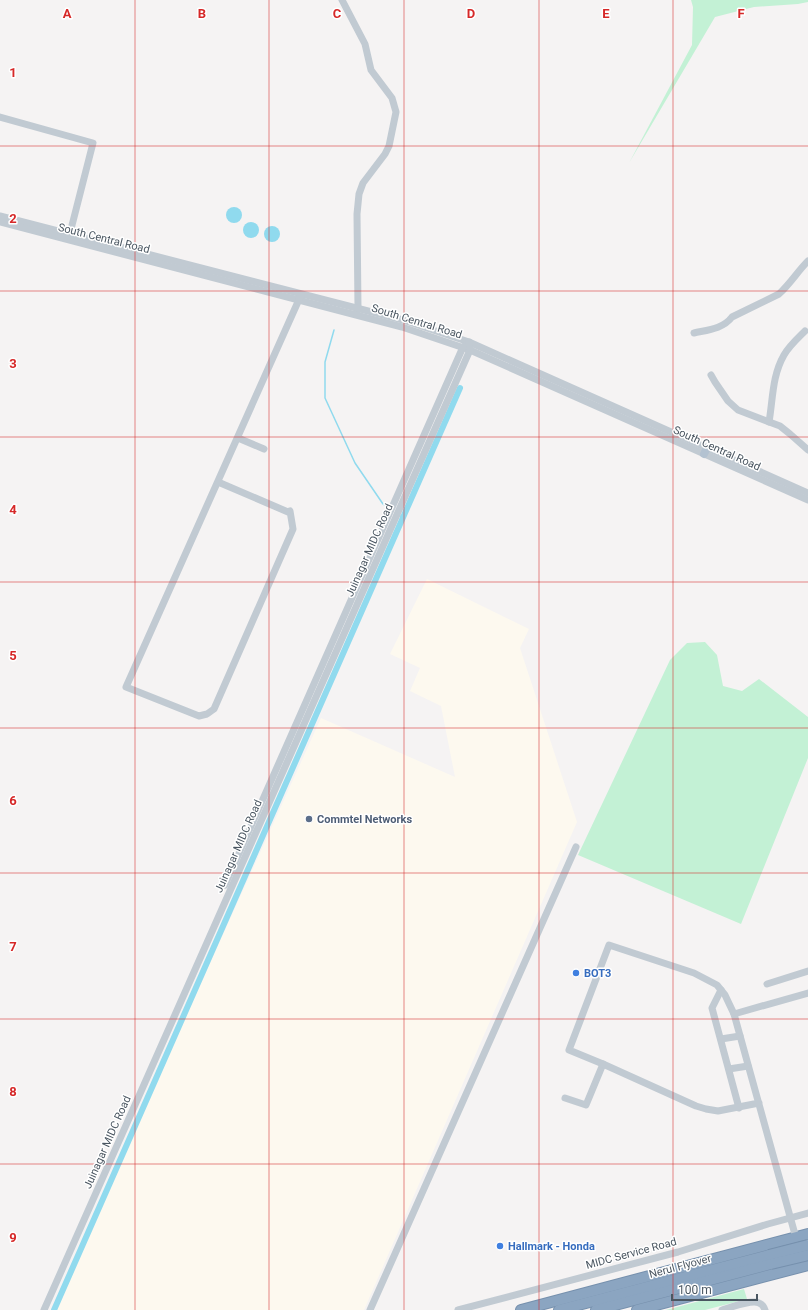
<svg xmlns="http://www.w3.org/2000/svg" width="808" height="1310" font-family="Roboto,sans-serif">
<rect width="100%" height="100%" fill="#f5f3f3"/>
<path fill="#fdf9ef" d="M427,579L529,629L520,648L577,822L364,1310H53L321,718L455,777L441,706L410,691L420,668L390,654Z"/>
<g fill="#c3f1d5">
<path d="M691,0H808V2L798,4L754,7L715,17L629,163L692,45L693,7Z"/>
<path d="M705,642L717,655L723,686L742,691L759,679L808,717V758L741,924L578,855L670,660L687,643Z"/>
<path d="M744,1289L747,1299L705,1310H666Z"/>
</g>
<g fill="#90daee">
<circle cx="234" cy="215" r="8"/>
<circle cx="251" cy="230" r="8"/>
<circle cx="272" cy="234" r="8"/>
</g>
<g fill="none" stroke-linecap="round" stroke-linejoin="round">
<g stroke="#90daee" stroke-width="1.5">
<path d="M334,330L325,362V398L355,463L383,504L389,508"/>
<path d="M399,515L403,518"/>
</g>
<path stroke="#90daee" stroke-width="6" d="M54,1310L460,388"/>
<defs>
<g id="highway">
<path d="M521,1310L808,1234"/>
<path d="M559,1310L769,1255"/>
<path d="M596,1310L771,1264"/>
<path d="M637,1310L808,1265"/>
</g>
</defs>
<use href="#highway" stroke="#7690ad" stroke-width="12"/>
<g stroke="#c1cad2" stroke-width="7">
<path d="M342,0L365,44L371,70L392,98L396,112L389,146L385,154L363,183L359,194L357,214L358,308L357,312"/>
<path d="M0,117L93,143L69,237"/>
<path d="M0,216L403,320L469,342L808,493"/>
<path d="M0,222L402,327L470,350L808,500"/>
<path d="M694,333C707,330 723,329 732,317L779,294C790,284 798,271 808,261"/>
<path d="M711,375L715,382L728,401L738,410L780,426L790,434L808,450"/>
<path d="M769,422C773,399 772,376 784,355C789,346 798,338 805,331"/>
<path d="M238,438L264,449"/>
<path d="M218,482L288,512L290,511L293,529L214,709L207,714L199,716L126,687L301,295"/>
<path d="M225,885L463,347L466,345"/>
<path d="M767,984L808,971"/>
<path d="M721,990L712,1008L739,1108"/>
<path d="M734,1014L808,993"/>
<path d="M721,1039L740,1036"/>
<path d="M729,1069L748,1066"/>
<path d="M565,1098L586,1105L603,1064"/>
<path d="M759,1103L718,1111L706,1109L696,1106L603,1064L569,1050L609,945L694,973L717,985L725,995L734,1014L796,1238"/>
<path d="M44,1310L470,350L469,342"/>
<path d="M370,1310L576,847"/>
<path d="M458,1310L678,1252L768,1224L808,1213"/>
<path d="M722,1310C729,1308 752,1299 759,1303C762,1304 764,1307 765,1310"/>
</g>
<path stroke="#b3c2d1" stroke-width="8" d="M704,454L707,448"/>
<use href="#highway" stroke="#8ba5c1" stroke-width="10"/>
<defs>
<g id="highway-bridge">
<path d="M769,1255L808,1245"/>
<path d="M771,1264L808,1255"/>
</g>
</defs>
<use href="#highway-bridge" stroke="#7690ad" stroke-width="12" stroke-linecap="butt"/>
<use href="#highway-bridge" stroke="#8ba5c1" stroke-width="10"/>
</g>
<path fill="none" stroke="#d62828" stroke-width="1" stroke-opacity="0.55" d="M135,0V1310M269,0V1310M404,0V1310M539,0V1310M673,0V1310M0,146H808M0,291H808M0,437H808M0,582H808M0,728H808M0,873H808M0,1019H808M0,1164H808"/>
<circle fill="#5c6f8a" stroke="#fff" stroke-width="1.5" cx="309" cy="819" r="4"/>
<g fill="#3f7fe0" stroke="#fff" stroke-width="1.5">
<circle cx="576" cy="973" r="4"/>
<circle cx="500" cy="1246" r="4"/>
</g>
<g text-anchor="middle" stroke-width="3" stroke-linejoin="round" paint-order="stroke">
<g font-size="11" fill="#4a5661" stroke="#fff">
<text transform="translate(104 238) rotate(14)" y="4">South Central Road</text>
<text transform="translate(417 321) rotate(17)" y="4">South Central Road</text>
<text transform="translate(717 448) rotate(24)" y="4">South Central Road</text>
<text transform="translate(369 550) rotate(-66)" y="4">Juinagar MIDC Road</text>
<text transform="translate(238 846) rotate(-66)" y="4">Juinagar MIDC Road</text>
<text transform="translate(107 1142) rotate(-66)" y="4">Juinagar MIDC Road</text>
<text transform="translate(631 1253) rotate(-15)" y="4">MIDC Service Road</text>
<text transform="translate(680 1266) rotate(-15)" y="4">Nerul Flyover</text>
</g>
<g font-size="11" font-weight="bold" fill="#4e5e75" stroke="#fff" text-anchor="start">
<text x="317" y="823">Commtel Networks</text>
</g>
<g font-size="11" font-weight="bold" fill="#366cbe" stroke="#fff" text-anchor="start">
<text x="584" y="977">BOT3</text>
<text x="508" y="1250">Hallmark - Honda</text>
</g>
</g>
<g font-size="13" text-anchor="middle" font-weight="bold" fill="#d62828" stroke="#fff" stroke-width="3" stroke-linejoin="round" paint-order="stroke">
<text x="67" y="18">A</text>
<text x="202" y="18">B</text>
<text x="337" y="18">C</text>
<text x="471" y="18">D</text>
<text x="606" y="18">E</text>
<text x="741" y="18">F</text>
<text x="13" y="77">1</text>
<text x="13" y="223">2</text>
<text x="13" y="368">3</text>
<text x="13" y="514">4</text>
<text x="13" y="660">5</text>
<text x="13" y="805">6</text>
<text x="13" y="951">7</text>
<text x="13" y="1096">8</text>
<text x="13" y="1242">9</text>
</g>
<path d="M672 1294v6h85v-6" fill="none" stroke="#4a5661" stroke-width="2"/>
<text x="678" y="1294" font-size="12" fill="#4a5661" stroke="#ffffff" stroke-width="3" paint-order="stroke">100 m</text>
</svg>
